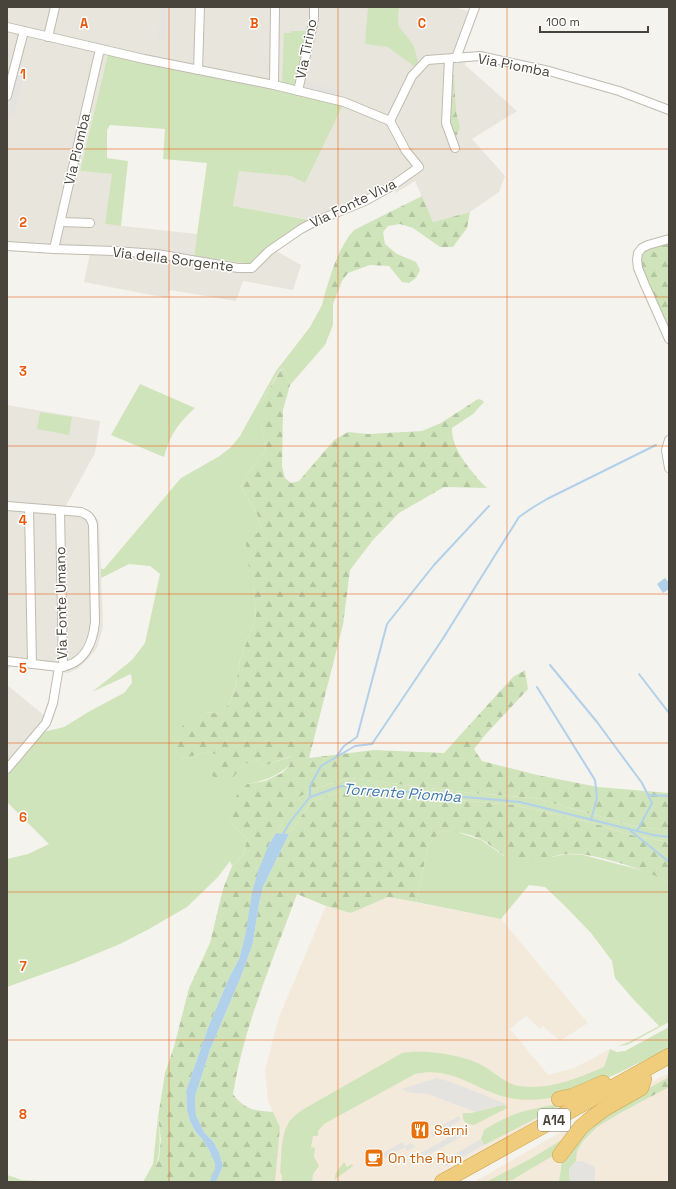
<svg xmlns="http://www.w3.org/2000/svg" width="676" height="1189" font-family="'Space Grotesk',sans-serif">
<defs>
<pattern id="forest-firs" width="22" height="20" patternUnits="userSpaceOnUse"><rect width="22" height="20" fill="#d0e4bb"/><path d="M5 1l3.5 6h-7zM16 11l3.5 6h-7z" fill="#b4c5a2"/></pattern>
</defs>
<rect width="100%" height="100%" fill="#f5f3ed"/>
<g fill="#e8e5dc">
<path d="M7,7H454L478,14L464,51L465,65L517,111L472,139L505,176L499,192L470,212L433,222L415,181L396,193L394,189L322,222L233,206L239,170L291,176L108,54L80,171L113,174L105,224L197,234L194,256L251,264L269,247L301,265L293,290L243,281L236,301L170,290L167,298L84,282L90,254L7,250Z"/>
<path d="M7,405L100,421L95,453L65,507L91,512L99,521L103,627L97,648L88,659L77,669L68,673L11,666L7,670Z"/>
<path d="M7,685L45,716L7,765Z"/>
</g>
<g fill="#f4eadb">
<path d="M388,897L501,919L588,1023L560,1041L543,1026L540,1029L526,1016L510,1029L548,1075L574,1068L610,1049L596,1089L429,1182H275L280,1127L268,1101L265,1070L279,1017L326,906L351,913Z"/>
<path d="M669,1073V1182H474L585,1118Z"/>
</g>
<g fill="#d0e4bb">
<path d="M368,7L399,8C395,32 403,28 413,45C416,51 417,60 419,66L415,67L388,47L365,44Z"/>
<path d="M291,31H307L294,85H282L284,33H291Z"/>
<path d="M108,54L343,105L305,183L291,176L239,171L233,206L309,220L251,264L194,256L207,163L163,159L165,129L110,125L107,130V158L128,161L121,226L105,224L112,174L80,171Z"/>
<path d="M325,293L333,304V325L325,345L290,385L284,368L280,370L261,403V428L266,450L251,469L241,486L257,514L262,529L253,587L256,616L240,660L236,685L230,702L221,714L205,712L181,759L208,752L226,757L233,778L243,765L256,759L264,766L292,756L290,765C277,776 264,781 247,784L230,821L247,840L243,855L232,866L230,861L218,877L187,907L149,929L120,944L74,963L7,987V859L28,854L49,844L7,802V776L43,732L64,727L90,711L124,693L132,683L131,674L92,692L132,660L145,643L160,574L150,566L129,564L101,578V567L102,569H104L181,478L218,457L230,448L240,436L276,371L310,327L322,305Z"/>
<path d="M140,384L195,408C177,425 171,433 164,457L111,435Z"/>
<path d="M40,412L72,417L69,435L37,429Z"/>
<path d="M349,778L471,793L535,798L634,826L669,831V842L631,835L592,823L514,805L362,791H341L311,802L289,834L276,833L299,796L326,785Z"/>
<path d="M454,831L481,840L504,856L553,857L566,854L583,855L648,872L669,882V1022L627,1045L618,1046L629,1042L659,1026L634,1000L615,978L612,961L591,933L564,905L545,887L529,885L501,919L416,902L429,844L440,832Z"/>
<path d="M669,1027V1052C667,1054 664,1056 661,1056C657,1057 653,1056 649,1058C605,1079 555,1109 505,1097C472,1088 452,1066 415,1074L324,1124L318,1131V1136H313L311,1147L315,1148L314,1157L319,1166L313,1174L312,1182H282V1176L280,1172C282,1157 280,1137 288,1124C291,1118 297,1114 302,1110L402,1053C425,1049 466,1055 485,1067C497,1074 506,1084 519,1086C548,1091 578,1078 604,1067L610,1049L617,1052L625,1051Z"/>
<path d="M560,1104L562,1105L484,1145L481,1139L484,1130C510,1113 529,1109 560,1104Z"/>
<path d="M620,1104V1113L597,1127L583,1141L577,1151L576,1161L569,1169L570,1182H559L562,1161L578,1137Z"/>
<path d="M502,1105L507,1106V1108L474,1125C467,1125 461,1121 463,1113H471Z"/>
<path d="M158,1117C161,1141 161,1161 149,1182H143L153,1164Z"/>
<path d="M575,1132L561,1151L512,1180L486,1182L530,1159Z"/>
<path d="M344,1162L347,1167L352,1164L353,1166L334,1180L336,1173Z"/>
<path d="M7,1175L22,1180L65,1182H7Z"/>
</g>
<g fill="url(#forest-firs)">
<path d="M451,75L454,76L456,112L460,127L457,135H453L449,128Z"/>
<path d="M422,196L433,222L470,212L467,228L453,247H440L413,228L400,224L388,226L383,232L385,244L397,254L416,262L420,270L416,278L409,283L402,282L389,266L370,265L348,273L342,281L333,304L325,293C332,271 338,248 354,230Z"/>
<path d="M669,241V332L640,264L642,251Z"/>
<path d="M284,368L290,385L283,410L282,466L285,478L291,483L299,481L334,440L348,432L368,434L422,431L441,423L478,399L482,400L484,402L473,414L452,428C451,449 473,474 487,488L444,487L399,513L373,540L350,570L343,625L309,758L374,750L444,753L513,677L525,670L528,689L486,734L474,749L482,761L537,775L598,787L669,793V831L634,826L535,798L471,793L349,778L326,785L300,796L269,844L239,959L229,978L209,1025L186,1091L187,1111L190,1121L195,1131L202,1139L209,1150L215,1164L214,1172L209,1182H149L159,1158L161,1139L158,1117L165,1073L174,1047L189,988L210,943L223,889L232,866L243,855L247,840L230,821L231,802L247,784L265,781L282,773L290,765L291,756L264,766L256,759L243,765L233,778L220,784L212,775L218,764L225,757L208,752L181,759L174,750L177,732L189,719L205,712L221,714L230,702L236,685L240,660L256,616L253,587L247,557L246,543L262,529L257,514L241,486L251,469L266,450L261,428V403L280,371Z"/>
<path d="M341,791H362L514,805L592,823L631,835L669,842V882C644,870 594,852 566,854C551,855 537,865 521,862C505,860 495,847 482,840C469,833 454,831 440,832L429,844L416,902L388,897L351,913L326,906L297,894C273,960 244,1025 233,1094C244,1109 254,1111 273,1112L280,1127L275,1182H216L223,1166L219,1152L213,1141L204,1132L196,1115L195,1097L210,1050L242,974L253,943L259,904L263,887L289,834L311,802Z"/>
<path d="M669,1077V1087L620,1113V1104Z"/>
</g>
<g fill="#e4e3e0">
<path d="M160,7H166L165,41L159,40Z"/>
<path d="M19,69L25,70L14,115L8,114Z"/>
<path d="M306,81L343,90L341,97L304,89Z"/>
<path d="M437,1078L451,1082L504,1103L506,1105L495,1106L476,1112L428,1094L411,1093L401,1089Z"/>
<path d="M459,1116L461,1120L433,1137L430,1132Z"/>
<path d="M460,1131L462,1136L413,1164L410,1159Z"/>
<path d="M481,1139L484,1145L446,1166L443,1161Z"/>
<path d="M402,1142L405,1146L412,1143L415,1147L407,1151L405,1147L385,1158L383,1153Z"/>
<path d="M576,1161H582L595,1167V1182H570L569,1169Z"/>
</g>
<g fill="#b1d1ea">
<path d="M665,578L669,583V589L663,593L657,584Z"/>
<path d="M276,833L289,834L263,887L259,904L253,943L242,974L210,1050L195,1097L196,1115L204,1132L213,1141L219,1152L223,1166L216,1182H209L214,1172L215,1164L209,1150L202,1139L195,1131L190,1121L187,1111L186,1091L209,1025L229,978L239,959L245,936L252,893L258,871L269,844Z"/>
</g>
<g fill="none" stroke-linecap="round" stroke-linejoin="round">
<g stroke="#b1d1ea" stroke-width="2">
<path d="M550,665L597,722L642,783L652,803L637,831"/>
<path d="M639,674L669,713"/>
<path d="M537,687L595,780L597,798L591,820"/>
<path d="M336,757L344,746L357,737L387,624L434,565L489,506"/>
<path d="M648,795L669,796"/>
<path d="M310,797V786L321,766L355,746L372,744L442,640L519,517L532,508L547,499L656,445"/>
<path d="M631,831L669,862"/>
<path d="M283,834L290,822L310,797L341,786L520,802L653,835L669,837"/>
</g>
<defs>
<g id="minor">
<path d="M7,27L144,59L274,85L344,102L390,121"/>
<path d="M48,37L55,7"/>
<path d="M456,58L475,7"/>
<path d="M449,59L446,123L455,148"/>
<path d="M198,70L200,7"/>
<path d="M274,85L275,7"/>
<path d="M298,91L314,19V7"/>
<path d="M7,96L24,31"/>
<path d="M390,121L412,76L427,60L480,56L549,71L619,91L669,110"/>
<path d="M61,222L90,223"/>
<path d="M669,239L648,245L642,248L638,253L637,260L638,268L645,285L669,339"/>
<path d="M7,246L54,249L115,251L157,254L238,268H252L269,251L301,229L314,222L365,201L392,186L419,167L406,151L390,121"/>
<path d="M54,249L100,49"/>
<path d="M669,440L666,450L669,468"/>
<path d="M7,506L81,512C88,515 91,517 93,525L95,622C93,643 84,665 59,667L7,661"/>
<path d="M29,508L32,664"/>
<path d="M60,511L63,667"/>
<path d="M7,769L46,723L53,703L59,667"/>
</g>
<g id="motorway">
<path d="M559,1099L573,1096L603,1083"/>
<path d="M560,1155L581,1127L588,1121L604,1109L641,1088L644,1079"/>
<path d="M442,1182L669,1056"/>
</g>
</defs>
<use href="#minor" stroke="#c0bbb0" stroke-width="10"/>
<use href="#motorway" stroke="#cea34e" stroke-width="16"/>
<use href="#minor" stroke="#fff" stroke-width="8"/>
<use href="#motorway" stroke="#efcd7d" stroke-width="15"/>
</g>
<path fill="none" stroke="#e8590c" stroke-width="1" stroke-opacity="0.55" d="M169,7V1182M338,7V1182M507,7V1182M7,149H669M7,297H669M7,446H669M7,594H669M7,743H669M7,892H669M7,1040H669"/>
<defs>
<symbol id="restaurant-square" viewBox="-11 -11 22 22"><rect x="-9" y="-9" width="18" height="18" rx="4" fill="#e8710a" stroke="#fff"/><path d="M-5-6h1v4h1v-4h1v4h1v-4h1v5L-1.5 .5V6h-2V.5L-5-1ZM5-6V6H3V1.5H1.5Q1.5-4 5-6Z" fill="#fff"/></symbol>
<symbol id="cafe-square" viewBox="-11 -11 22 22"><rect x="-9" y="-9" width="18" height="18" rx="4" fill="#e8710a" stroke="#fff"/><path d="M-5.5-4.5H6V0H3Q3 3.5 0 3.5H-2.5Q-5.5 3.5-5.5 0ZM3-3.2v2h1.7v-2ZM-6 4.5H4V6H-6Z" fill="#fff"/></symbol>
</defs>
<g fill-rule="evenodd">
<use href="#restaurant-square" x="409" y="1119" width="22" height="22"/>
<use href="#cafe-square" x="363" y="1147" width="22" height="22"/>
</g>
<g text-anchor="middle" stroke-width="3" stroke-linejoin="round" paint-order="stroke">
<rect fill="#fff" stroke="#807c76" stroke-width="1" x="538" y="1109" width="32" height="22" rx="3"/>
<g font-size="13" font-weight="bold" fill="#49443b">
<text x="554" y="1125">A14</text>
</g>
<g font-size="14" fill="#49443b" stroke="#fff">
<text transform="translate(306 49) rotate(-79)" y="5">Via Tirino</text>
<text transform="translate(514 65) rotate(11)" y="5">Via Piomba</text>
<text transform="translate(77 149) rotate(-77)" y="5">Via Piomba</text>
<text transform="translate(353 203) rotate(-26)" y="5">Via Fonte Viva</text>
<text transform="translate(173 259) rotate(7)" y="5">Via della Sorgente</text>
<text transform="translate(61 603) rotate(-91)" y="5">Via Fonte Umano</text>
</g>
<g font-size="14" fill="#c56008" stroke="#fff" text-anchor="start">
<text x="434" y="1135">Sarni</text>
<text x="388" y="1163">On the Run</text>
</g>
<g font-size="15" font-style="italic" fill="#3e7aab" stroke="#fff">
<text transform="translate(402 793) rotate(4)" y="5">Torrente Piomba</text>
</g>
</g>
<g font-size="13" text-anchor="middle" font-weight="bold" fill="#e8590c" stroke="#fff" stroke-width="3" stroke-linejoin="round" paint-order="stroke">
<text x="84" y="28">A</text>
<text x="254" y="28">B</text>
<text x="422" y="28">C</text>
<text x="23" y="79">1</text>
<text x="23" y="227">2</text>
<text x="23" y="376">3</text>
<text x="23" y="525">4</text>
<text x="23" y="673">5</text>
<text x="23" y="822">6</text>
<text x="23" y="971">7</text>
<text x="23" y="1119">8</text>
</g>
<rect width="676" height="1189" fill="none" stroke="#49443b" stroke-width="16"/>
<path d="M540 26v6h108v-6" fill="none" stroke="#49443b" stroke-width="2"/>
<text x="546" y="26" font-size="12" fill="#49443b" stroke="#ffffff" stroke-width="3" paint-order="stroke">100 m</text>
</svg>
